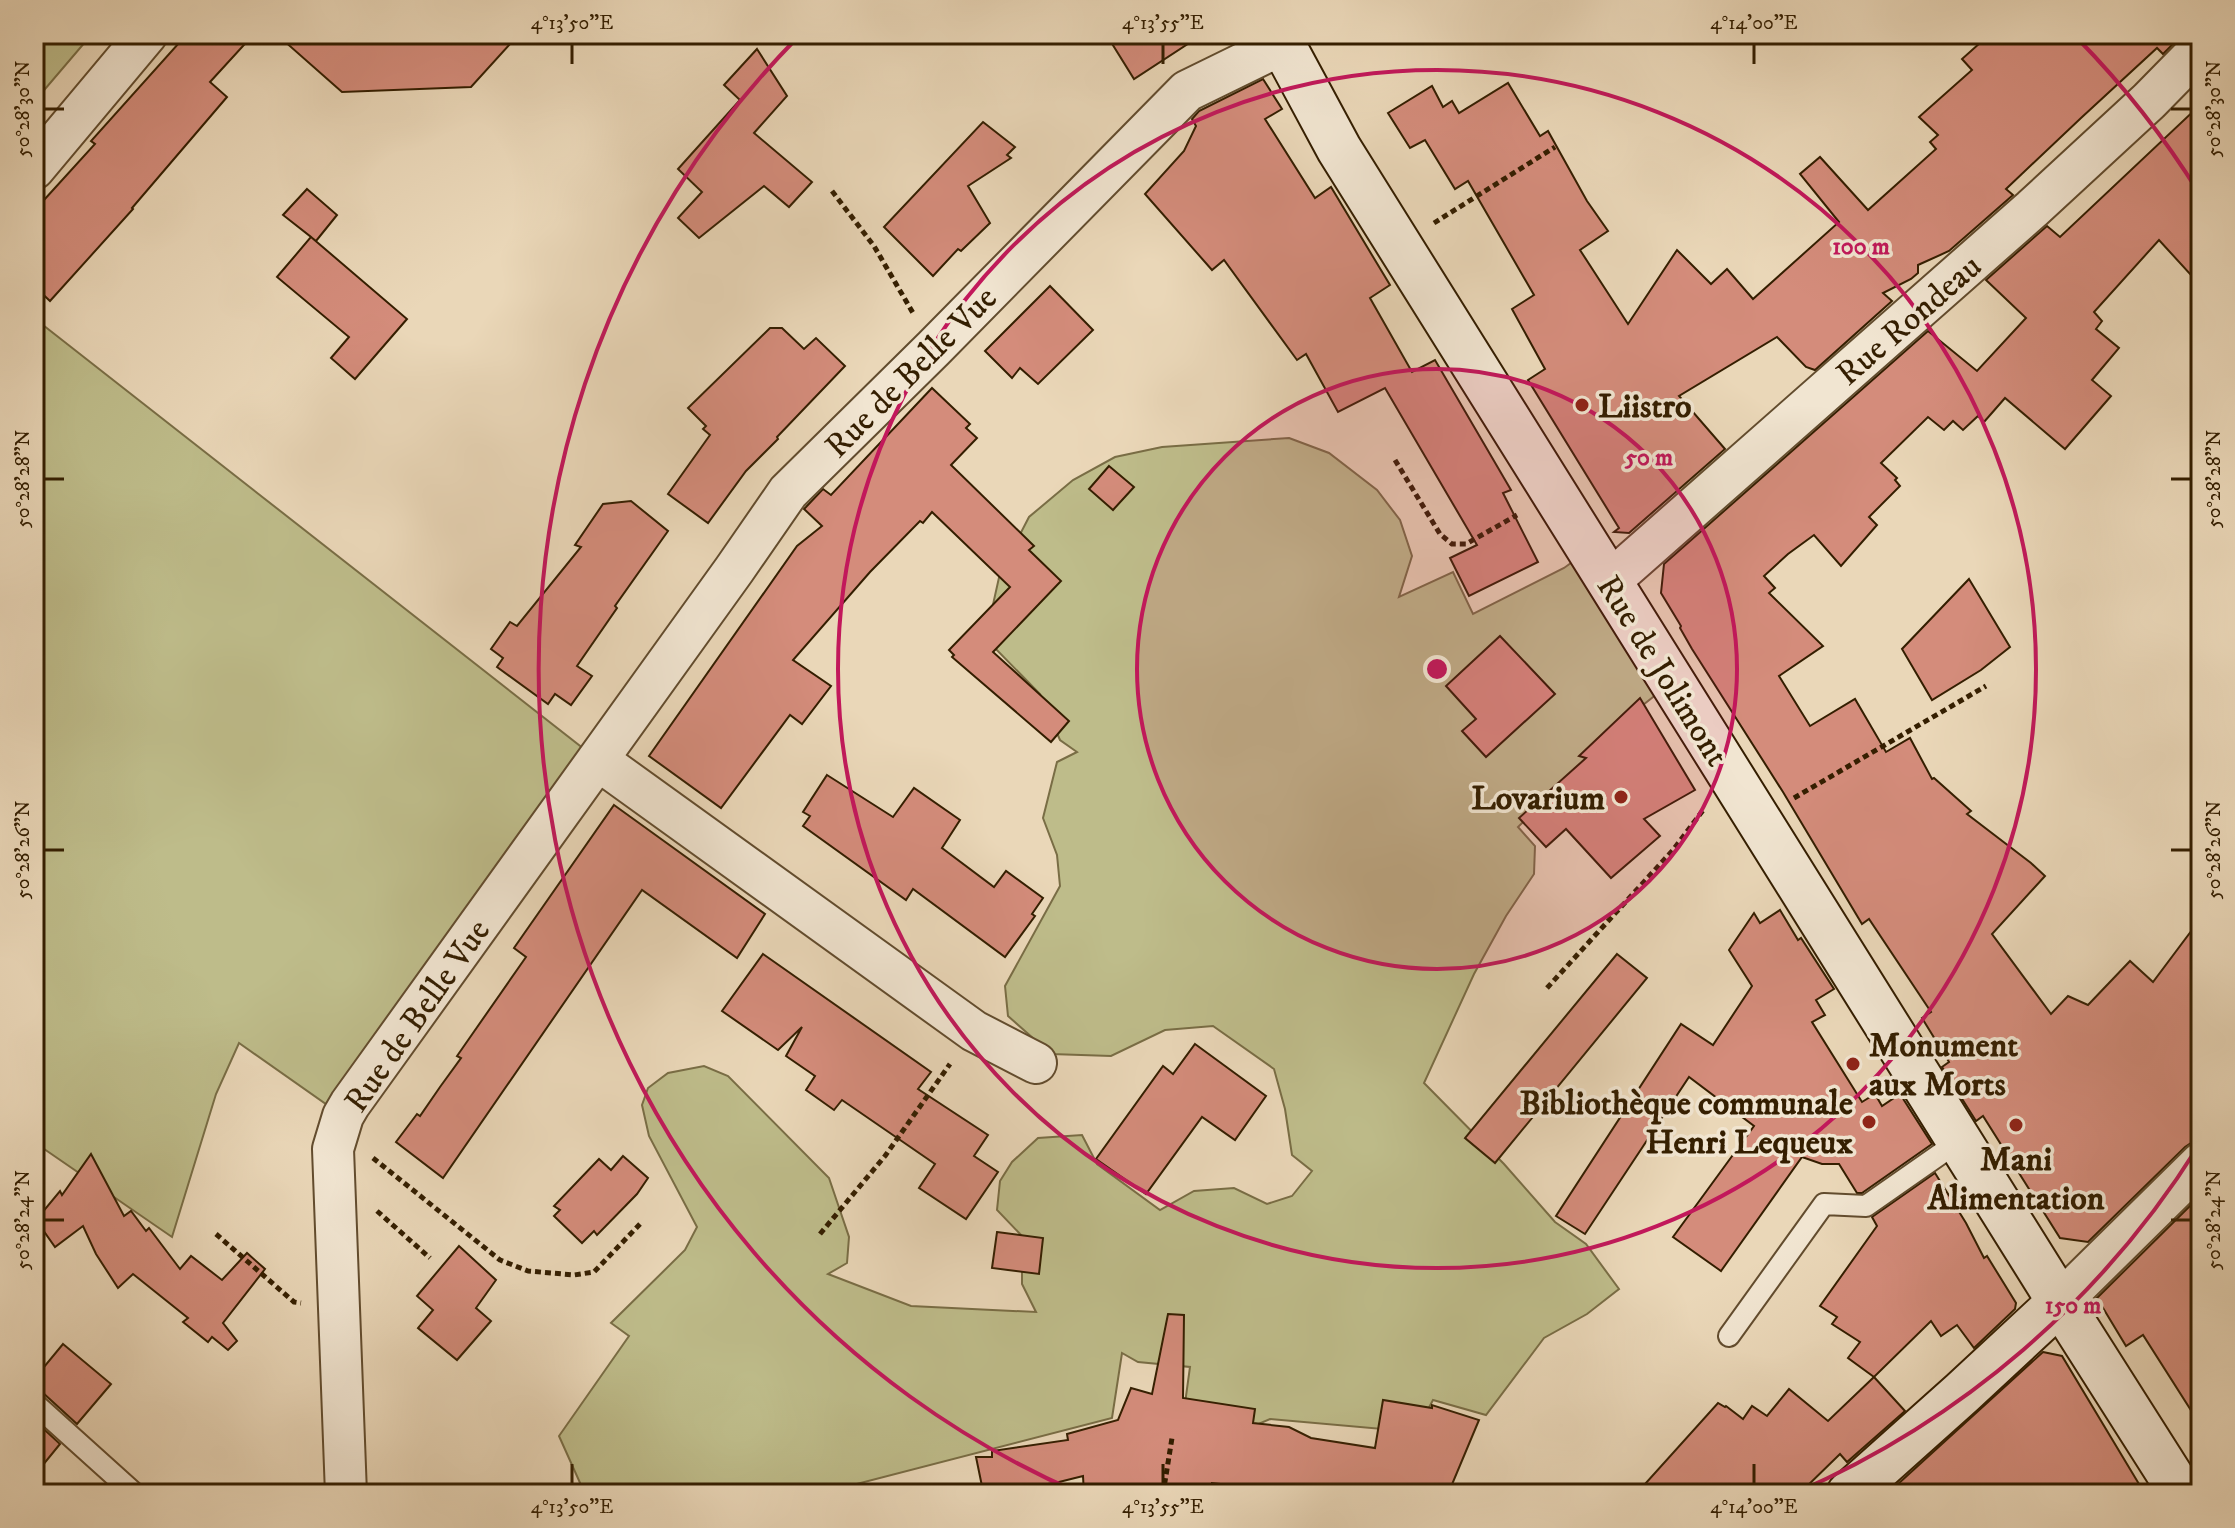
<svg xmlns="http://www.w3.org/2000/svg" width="2235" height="1528" font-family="'IM FELL DW Pica',serif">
<rect width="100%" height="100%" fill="#ead7b8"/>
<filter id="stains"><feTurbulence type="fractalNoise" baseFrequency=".0025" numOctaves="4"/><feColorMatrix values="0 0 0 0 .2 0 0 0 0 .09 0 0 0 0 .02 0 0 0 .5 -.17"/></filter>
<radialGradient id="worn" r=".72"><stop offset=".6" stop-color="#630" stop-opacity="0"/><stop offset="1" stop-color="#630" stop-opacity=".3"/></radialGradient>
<g fill="#bebc8a" stroke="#796d45" stroke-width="2">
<path d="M34,34H92L34,102Z"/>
<path d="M34,318L598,760L343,1116L239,1043L216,1094L172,1237L34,1142Z"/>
<path d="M1289,438L1329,453L1377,490L1400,520L1412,556L1399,597L1453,572L1473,614L1564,568L1589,550L1672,682L1643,705L1518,827L1535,846L1534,874L1506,916L1474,974L1424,1083L1504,1164L1555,1222L1586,1244L1619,1289L1587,1314L1544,1338L1486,1415L1433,1400L1416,1432L1270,1419L1249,1428L1228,1482L1199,1488L1176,1469L1190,1367L1138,1362L1122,1353L1112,1418L818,1494H585L559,1436L629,1336L611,1323L685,1250L697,1227L649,1136L642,1105L648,1088L668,1073L704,1066L728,1076L829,1178L849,1237L847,1263L828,1274L911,1306L1036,1312L1022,1284V1236L997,1210L1000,1181L1012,1162L1038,1138L1082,1135L1097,1164L1160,1210L1194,1191L1234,1188L1267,1204L1292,1196L1312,1171L1292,1155L1285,1109L1274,1069L1213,1026L1165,1030L1111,1056L1051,1054L1008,1016L1005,986L1060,886L1057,855L1043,818L1057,762L1077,752L1060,740L1040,694L990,643V618L1000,573L1029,517L1073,480L1115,457L1162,447Z"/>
</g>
<g fill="#d48c7b" stroke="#341e00" stroke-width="2">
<path d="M187,34H254L210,82L227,97L132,208L133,209L50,301L34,286V211L95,144L91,141Z"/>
<path d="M422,34H519L471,87L342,92L283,40Z"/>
<path d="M1106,34H1203L1134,79Z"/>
<path d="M1990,34H2183L2163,54L2157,48L2081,118L2006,189L2013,195L1949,251L1918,265V273L1911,279L1883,293L1892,301L1815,370L1806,367L1777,337L1679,396L1725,449L1629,533L1614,532L1619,528L1528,380L1545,369L1512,309L1534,295L1468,181L1455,189L1425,140L1410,148L1388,113L1432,86L1443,107L1452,101L1459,113L1508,83L1540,136L1548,131L1587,201L1608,231L1580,250L1628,324L1677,250L1711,284L1727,269L1753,299L1839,222L1800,174L1820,157L1868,210L1936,149L1930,142L1938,135L1919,117L1972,70L1962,59Z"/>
<path d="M757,49L787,96L754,133L812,182L789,207L764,186L699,238L678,218L702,192L678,169L740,100L724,85Z"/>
<path d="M1263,79L1282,109L1265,119L1315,198L1331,187L1390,285L1370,298L1412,372L1435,360L1511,490L1503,493L1538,562L1469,596L1450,558L1477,545L1385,388L1338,412L1306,354L1297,360L1224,260L1212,270L1145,194L1184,151L1196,126L1192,119L1199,111Z"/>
<path d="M2201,104V286L2159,240L2094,312L2102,321L2096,329L2119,348L2092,380L2111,396L2065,449L2005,398L1984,422L1978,416L1963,430L1953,421L1944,430L1928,417L1881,463L1897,478L1895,480L1900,486L1869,517L1877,525L1841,566L1814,535L1788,554L1764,576L1775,588L1769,593L1823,646L1779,676L1810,726L1855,699L1886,752L1910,738L1932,779L1934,778L1971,811L1967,814L2031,863L2045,876L1992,934L2051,1014L2068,996L2088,1005L2130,961L2153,982L2201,918V1141H2194L2185,1147L2088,1242L2060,1238L1983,1116L1976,1121L1942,1067L1949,1062L1922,1018L1931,1012L1869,919L1862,924L1783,792L1692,649L1680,628L1681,626L1661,593L1664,564L1928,331L1977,371L2026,318L1986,280L2047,226L2060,237Z"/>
<path d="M983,122L1015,147L1007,155L1011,158L968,186L990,223L961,251L958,249L933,276L884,227Z"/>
<path d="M307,189L337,215L316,241L311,237L407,319L355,379L331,358L349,337L277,277L311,237L283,215Z"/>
<path d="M1050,286L1093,330L1038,384L1020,368L1012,378L985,351Z"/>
<path d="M770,328H782L804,349L816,338L845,366L777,437L778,439L746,471L708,523L668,494L710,435L703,429L706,426L688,408Z"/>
<path d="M932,388L970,424L966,428L977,438L951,465L1034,546L1029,550L1061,581L993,652L1069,721L1051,742L952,657L954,655L949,650L1010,587L932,512L923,523L920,521L870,572L793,660L831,686L802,724L790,715L721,808L649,756L797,546L822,526L804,509L806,507L823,489L831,495Z"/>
<path d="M1109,466L1134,487L1113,510L1089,489Z"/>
<path d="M631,501L668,531L615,606L617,608L577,666L592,676L571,705L555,694L548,704L497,667L503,658L491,649L510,622L517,626L581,547L575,545L603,504Z"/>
<path d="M1969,579L2010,647L1981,670L1932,700L1902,649Z"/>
<path d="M1500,636L1555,694L1486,757L1462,731L1476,719L1446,686Z"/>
<path d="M1640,698L1695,790L1644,819L1660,836L1611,878L1566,829L1546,847L1519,818L1586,758L1579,756Z"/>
<path d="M827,775L893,817L914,788L960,820L942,848L994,887L1006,871L1043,898L1032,914L1035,916L1005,957L913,889L906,900L803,826L810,816L803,812Z"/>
<path d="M614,805L765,914L737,958L642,890L443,1178L396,1142L417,1114L420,1116L440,1087L461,1058L457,1056L526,957L514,948Z"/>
<path d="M1780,910L1798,940L1801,938L1834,989L1816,1000L1825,1015L1812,1022L1862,1102L1875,1094L1882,1106L1900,1094L1932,1144L1862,1193H1857L1839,1164H1822L1802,1157L1721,1271L1673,1237L1754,1126L1689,1077L1585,1234L1556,1216L1681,1024L1713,1045L1752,986L1729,950L1754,913L1760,923Z"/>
<path d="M763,954L931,1072L918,1089L988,1135L974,1156L998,1172L966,1219L919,1188L935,1164L842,1100L834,1110L806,1090L815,1076L786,1056L802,1027L778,1050L722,1011Z"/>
<path d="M1617,954L1647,978L1495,1163L1465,1138Z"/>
<path d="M1195,1044L1266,1096L1235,1140L1202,1117L1146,1194L1096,1159L1163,1066L1173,1074Z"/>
<path d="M91,1154L124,1216L131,1211L146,1231L149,1228L180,1269L191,1256L222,1280L247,1253L265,1269L223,1323L237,1341L228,1350L212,1337L208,1342L183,1322L188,1318L133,1274L118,1288L96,1254L83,1226L55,1247L36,1220L60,1191L62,1195Z"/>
<path d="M623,1156L648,1178L637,1194L597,1235L594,1231L582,1243L554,1216L560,1210L554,1206L599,1159L611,1170Z"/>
<path d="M1935,1173L1966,1223L1984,1258L1987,1256L2016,1303L2015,1309L1974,1348L1957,1325L1941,1336L1931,1321L1874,1377L1848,1358L1860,1342L1832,1324L1837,1317L1820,1306L1877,1226L1872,1217Z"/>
<path d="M2201,1195V1426L2143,1335L2126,1346L2097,1298Z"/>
<path d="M997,1232L1043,1238L1039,1274L992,1268Z"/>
<path d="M459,1246L496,1280L476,1308L491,1321L457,1360L418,1328L433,1310L417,1296Z"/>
<path d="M1168,1314L1184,1315L1183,1398L1255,1409L1253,1423L1289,1427L1311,1438L1375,1448L1383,1400L1432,1408V1405L1479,1420L1448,1494H1319L1212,1483V1494H1084L1083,1476L1055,1483L1018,1488V1485L983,1491L976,1457H992V1451L1068,1440L1067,1434L1118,1420L1131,1388L1152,1394Z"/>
<path d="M63,1344L111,1384L77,1424L43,1393L34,1390V1379Z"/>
<path d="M2043,1352L2062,1356L2145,1494H1887Z"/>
<path d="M1874,1377L1905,1411L1847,1462L1840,1454L1799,1494H1636L1718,1403L1725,1407L1726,1406L1743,1419L1752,1406L1767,1416L1789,1389L1828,1421Z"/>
<path d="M34,1420L60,1444L34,1476Z"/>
</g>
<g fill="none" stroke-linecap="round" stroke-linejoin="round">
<defs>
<g id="lane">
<path d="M1729,1336L1824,1204L1866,1206L1959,1141"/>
<path d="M34,1403L135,1494"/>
</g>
<g id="street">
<path d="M34,169L147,34"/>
<path d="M1609,582L2032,209L2149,101L2201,48"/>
<path d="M598,760L974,1031L1036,1063"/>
<path d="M2060,1302L2201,1163"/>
<path d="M346,1494L333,1149L343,1116L350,1104L734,570L788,492L934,348L1187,91L1283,44"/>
</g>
<g id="secondary">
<path d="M1277,34L1339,149L2060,1302L2182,1494"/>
<path d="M1849,1494L1962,1393L2060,1302"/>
</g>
</defs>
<use href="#lane" stroke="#624c2e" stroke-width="24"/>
<use href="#street" stroke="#624c2e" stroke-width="44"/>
<use href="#secondary" stroke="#341e00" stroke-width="48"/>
<g stroke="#341e00" stroke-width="5" stroke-dasharray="6 4" stroke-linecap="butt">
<path d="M832,191L874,246L913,313"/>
<path d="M1434,223L1555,147"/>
<path d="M1395,460L1440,534L1452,544H1466L1517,515"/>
<path d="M1794,798L1986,686"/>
<path d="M1547,988L1673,850L1704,809"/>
<path d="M373,1158L500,1260L528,1271L574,1275L594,1272L640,1224"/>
<path d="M377,1211L430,1258"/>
<path d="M216,1234L294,1302L301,1303"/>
<path d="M820,1234L885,1156L950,1064"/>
<path d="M1163,1494L1172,1438"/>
</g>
<use href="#lane" stroke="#f1e5d1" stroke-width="20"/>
<use href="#street" stroke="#f1e5d1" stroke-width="40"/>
<use href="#secondary" stroke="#f1e5d1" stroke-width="44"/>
</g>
<path fill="none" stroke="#341e00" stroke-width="3" d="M572,44V64M1163,44V64M1754,44V64M44,109H64M2171,109H2191M44,479H64M2171,479H2191M44,850H64M2171,850H2191M44,1220H64M2171,1220H2191M572,1464V1484M1163,1464V1484M1754,1464V1484"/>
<circle cx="1437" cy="669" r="300" fill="#c2185b" fill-opacity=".12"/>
<g fill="none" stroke="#c2185b" stroke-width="4">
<circle cx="1437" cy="669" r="300"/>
<circle cx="1437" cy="669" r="599"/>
<path d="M2199 1145A899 899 0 0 1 1795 1493M1079 1493A899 899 0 0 1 796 39M2078 39A899 899 0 0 1 2199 193"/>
</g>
<g fill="#8f2418" stroke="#f1e5d1" stroke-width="3">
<circle cx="1582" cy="405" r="8"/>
<circle cx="1621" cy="797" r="8"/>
<circle cx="1853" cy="1064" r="8"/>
<circle cx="1869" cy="1122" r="8"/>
<circle cx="2016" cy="1125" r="8"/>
</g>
<g text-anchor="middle" stroke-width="7" stroke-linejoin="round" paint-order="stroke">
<g font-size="34" fill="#341e00" stroke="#f1e5d1">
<text transform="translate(1908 319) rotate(-41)" y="12">Rue Rondeau</text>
<text transform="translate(910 371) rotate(-45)" y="12">Rue de Belle Vue</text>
<text transform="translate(1664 670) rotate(58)" y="12">Rue de Jolimont</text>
<text transform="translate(416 1015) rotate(-55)" y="12">Rue de Belle Vue</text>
</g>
<g font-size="34" font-weight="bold" fill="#341e00" stroke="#f1e5d1" text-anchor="start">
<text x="1598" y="417">Liistro</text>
<text x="1605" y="809" text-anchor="end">Lovarium</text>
<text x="1869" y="1056">Monument<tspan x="1869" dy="39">aux Morts</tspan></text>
<text x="1853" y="1114" text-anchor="end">Bibliothèque communale<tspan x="1853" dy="39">Henri Lequeux</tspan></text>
<text x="2016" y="1170" text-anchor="middle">Mani<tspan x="2016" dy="39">Alimentation</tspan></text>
</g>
</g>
<circle cx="1437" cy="669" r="12" fill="#c2185b" stroke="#f1e5d1" stroke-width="4"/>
<g font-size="24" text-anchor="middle" font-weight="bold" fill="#c2185b" stroke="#f1e5d1" stroke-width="7" stroke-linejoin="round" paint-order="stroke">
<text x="1861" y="254">100 m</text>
<text x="1649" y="465">50 m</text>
<text x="2073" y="1313">150 m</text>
</g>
<rect width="2235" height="1528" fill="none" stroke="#ead7b8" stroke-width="88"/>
<rect x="44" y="44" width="2147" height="1440" fill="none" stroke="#341e00" stroke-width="3"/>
<g font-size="20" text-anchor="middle" fill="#341e00">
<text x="572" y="29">4°13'50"E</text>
<text x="1163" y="29">4°13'55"E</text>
<text x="1754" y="29">4°14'00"E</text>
<text transform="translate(22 109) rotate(-90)" y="7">50°28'30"N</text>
<text transform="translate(2213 109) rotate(-90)" y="7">50°28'30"N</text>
<text transform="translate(22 479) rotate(-90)" y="7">50°28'28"N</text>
<text transform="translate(2213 479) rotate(-90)" y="7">50°28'28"N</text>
<text transform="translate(22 850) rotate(-90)" y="7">50°28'26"N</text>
<text transform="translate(2213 850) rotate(-90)" y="7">50°28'26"N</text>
<text transform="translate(22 1220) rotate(-90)" y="7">50°28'24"N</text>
<text transform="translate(2213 1220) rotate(-90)" y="7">50°28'24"N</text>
<text x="572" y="1513">4°13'50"E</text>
<text x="1163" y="1513">4°13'55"E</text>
<text x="1754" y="1513">4°14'00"E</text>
</g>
<rect width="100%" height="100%" filter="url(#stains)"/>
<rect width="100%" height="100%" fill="url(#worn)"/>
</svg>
